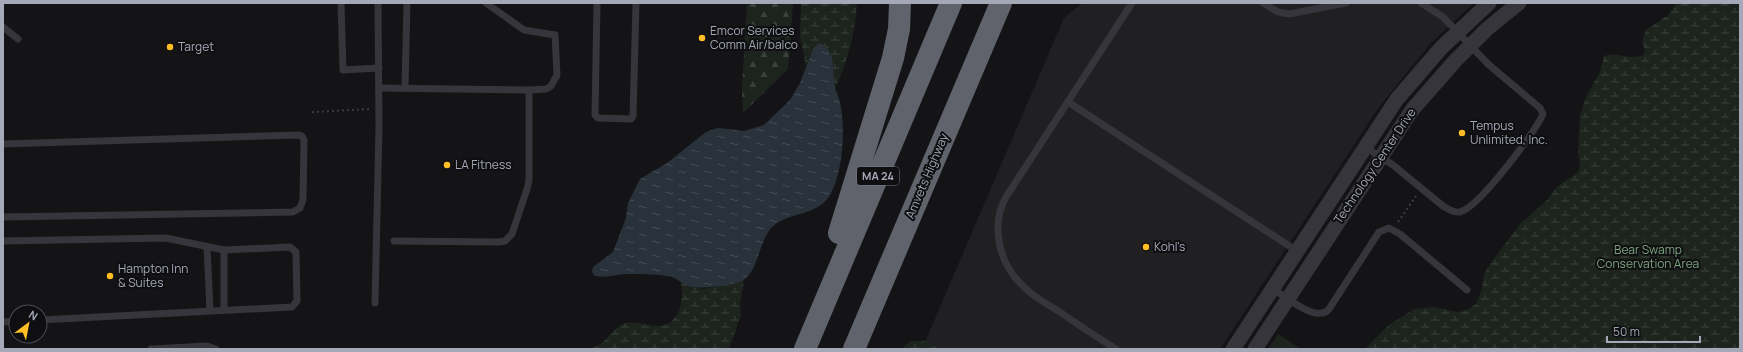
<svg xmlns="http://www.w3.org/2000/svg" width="1743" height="352" font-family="Manrope,sans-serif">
<defs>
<pattern id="forest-firs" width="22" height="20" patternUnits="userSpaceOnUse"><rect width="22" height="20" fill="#1c241d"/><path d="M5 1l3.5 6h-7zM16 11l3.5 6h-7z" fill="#3a413c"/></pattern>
<pattern id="wetland-marsh" width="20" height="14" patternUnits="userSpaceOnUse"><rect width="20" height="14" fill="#1c241d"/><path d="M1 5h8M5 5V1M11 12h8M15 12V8" fill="none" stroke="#3a413c"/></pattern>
<pattern id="water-ripples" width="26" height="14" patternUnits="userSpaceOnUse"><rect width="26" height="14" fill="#29323b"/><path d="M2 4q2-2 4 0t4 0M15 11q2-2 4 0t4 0" fill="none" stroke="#454d55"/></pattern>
</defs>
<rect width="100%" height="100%" fill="#141416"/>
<path fill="#202023" d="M1082,3H1474L1431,43L1379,107L1220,349H922L1064,18Z"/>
<path fill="#1c241d" d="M1278,334L1301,349H1268Z"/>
<path fill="url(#forest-firs)" d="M747,3H793L788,69L743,113L742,89Z"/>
<g fill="url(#wetland-marsh)">
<path d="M801,3H857C855,32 848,62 835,88L830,50L813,49L806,66L800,36Z"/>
<path d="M1677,3H1740V349H1365L1389,325L1414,309L1434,307L1458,312L1467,310L1476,304L1482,289L1483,278L1487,268L1520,224L1547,200L1557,187L1578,172L1580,167L1578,152L1580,115L1587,95L1600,72L1604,56C1617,51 1633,62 1644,54L1645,50L1642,41L1646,30L1668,15Z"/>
<path d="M680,280L689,286L704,289L744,280L740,305L741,315L729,349H589C592,348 597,346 600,344C610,338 614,326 626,323C636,321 648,326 657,326C681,326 685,297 680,280Z"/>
<path d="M911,341H925L939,349H901Z"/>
</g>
<path fill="url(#water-ripples)" d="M819,43C837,48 832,74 835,88C837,93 839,98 840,103C846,128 843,172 830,195C817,217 788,211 771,228C759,241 758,273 742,281C733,285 699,290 689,286C681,283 676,277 667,276C654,274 638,274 625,274C614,275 607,278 595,276L592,272L593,267L613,252L626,218L628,203L640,179L667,163L706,132L718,128L744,131L764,125L790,100L800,83L813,49Z"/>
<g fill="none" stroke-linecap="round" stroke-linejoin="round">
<g stroke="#3b3c42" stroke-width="2" stroke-dasharray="2 3" stroke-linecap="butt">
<path d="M312,112L370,109"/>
<path d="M1398,222L1416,196"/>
</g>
<g stroke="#35353b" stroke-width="7">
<path d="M341,3L343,70L379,68"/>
<path d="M486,3L524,30L555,35L557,75L551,86L546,89L529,90"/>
<path d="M597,3L595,115L598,118L631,119L633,116L636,3"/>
<path d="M1263,3L1278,12L1289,14L1346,3"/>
<path d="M3,27L18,39"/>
<path d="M379,88L529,90V181L527,189L512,234L505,241L499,242L394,241"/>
<path d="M405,88L407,3"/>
<path d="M1068,102L1297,251"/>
<path d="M3,144L299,135L302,136L304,140L303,200L300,208L293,212L3,217"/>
<path d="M1365,147L1393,165L1443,206C1448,209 1454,213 1460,212C1478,208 1535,133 1543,114L1540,108L1489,65L1443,17L1421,3"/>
<path d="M3,241L166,238L224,250L290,247L296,252L297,301L292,307L40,320"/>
<path d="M207,247L210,310"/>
<path d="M224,250V309"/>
<path d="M1272,288C1285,296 1317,324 1329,309L1379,232L1389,228L1400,234L1467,290"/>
<path d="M375,303L379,127L378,3"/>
<path d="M3,322L16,321"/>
<path d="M151,349L207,346L216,349"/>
<path d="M1116,349C1097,337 1078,325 1060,312C1047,304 1033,297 1023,286C999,264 990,225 1006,197L1132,3"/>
</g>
<g stroke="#35353b" stroke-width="15">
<path d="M1233,349L1397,99L1441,48L1489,3"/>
<path d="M1255,349L1412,110L1455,61L1487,29L1519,3"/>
</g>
<g stroke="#60636c" stroke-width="22">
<path d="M839,233L893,58L899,29L900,3"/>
<path d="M805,349L951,3"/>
<path d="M854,349L1001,3"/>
</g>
</g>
<g fill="#febe24" stroke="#0f0f11" stroke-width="1.5">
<circle cx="702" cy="38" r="4"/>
<circle cx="170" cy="47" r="4"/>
<circle cx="1462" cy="133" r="4"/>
<circle cx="447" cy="165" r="4"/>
<circle cx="1146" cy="247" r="4"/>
<circle cx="110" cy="276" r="4"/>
</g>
<g text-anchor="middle" stroke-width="4" stroke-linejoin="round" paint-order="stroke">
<rect fill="#0f0f11" stroke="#787b85" stroke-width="1" x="857" y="167" width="42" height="18" rx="3"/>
<g font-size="11" font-weight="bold" fill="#a5a9b7">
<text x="878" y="180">MA 24</text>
</g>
<g font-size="12" fill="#a5a9b7" stroke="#0f0f11" text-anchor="start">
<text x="710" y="35">Emcor Services<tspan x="710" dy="14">Comm Air/balco</tspan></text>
<text x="178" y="51">Target</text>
<text x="1470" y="130">Tempus<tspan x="1470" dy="14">Unlimited, Inc.</tspan></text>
<text x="455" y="169">LA Fitness</text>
<text x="1154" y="251">Kohl's</text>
<text x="118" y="273">Hampton Inn<tspan x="118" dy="14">&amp; Suites</tspan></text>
</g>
<g font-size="12" fill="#a5a9b7" stroke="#0f0f11">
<text transform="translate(1375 166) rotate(-56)" y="4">Technology Center Drive</text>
<text transform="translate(927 176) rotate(-67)" y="4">Amvets Highway</text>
</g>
<g font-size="12" fill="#7aa47f" stroke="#0f0f11">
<text x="1648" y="254">Bear Swamp<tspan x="1648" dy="14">Conservation Area</tspan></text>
</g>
</g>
<rect width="1743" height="352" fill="none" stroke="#a5a9b7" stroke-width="8"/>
<g transform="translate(28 324) rotate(32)"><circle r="19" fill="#0f0f11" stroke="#4b4d53"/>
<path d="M0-3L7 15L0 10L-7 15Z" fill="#febe24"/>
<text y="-6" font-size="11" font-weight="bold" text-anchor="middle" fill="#a5a9b7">N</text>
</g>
<path d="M1607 336v6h93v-6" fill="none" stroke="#a5a9b7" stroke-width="2"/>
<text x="1613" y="336" font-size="12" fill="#a5a9b7" stroke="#0f0f11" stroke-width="3" paint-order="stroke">50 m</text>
</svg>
